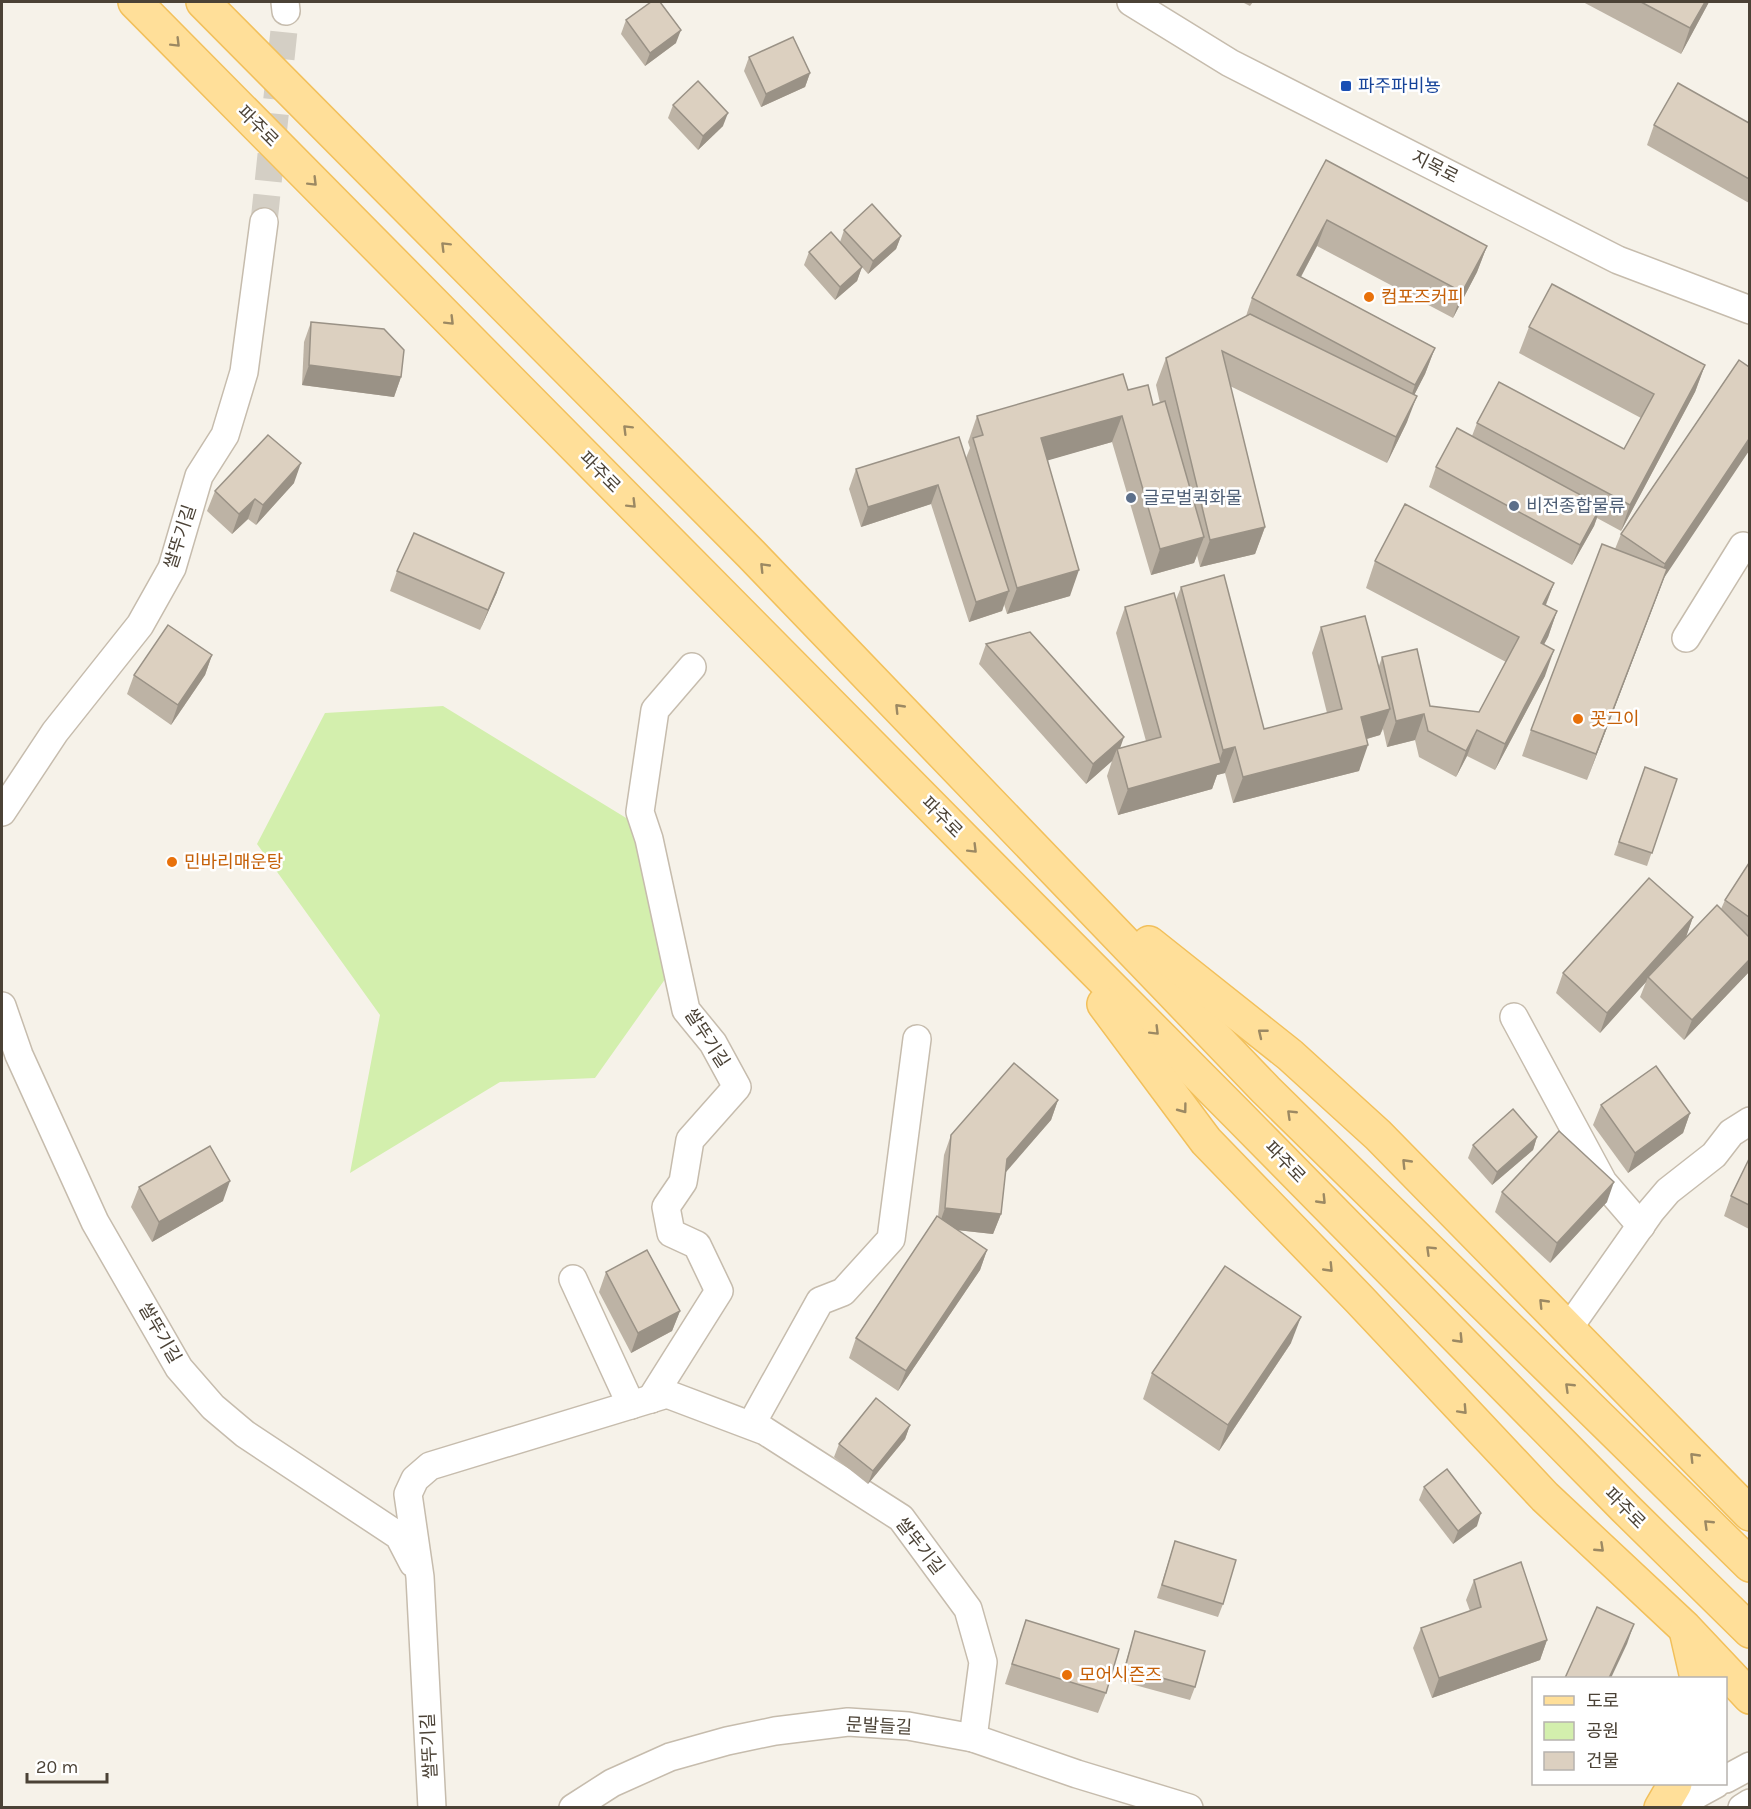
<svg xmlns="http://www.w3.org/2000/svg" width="1751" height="1809" font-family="Karla,'Noto Sans KR',sans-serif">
<rect width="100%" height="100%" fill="#f6f2e9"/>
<path fill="#d3efad" d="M443,706L636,824L668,975L595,1078L500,1082L350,1173L380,1015L257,844L325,713Z"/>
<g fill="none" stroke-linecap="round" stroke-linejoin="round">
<path stroke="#d4cfc5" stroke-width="27" stroke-dasharray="27 14" stroke-linecap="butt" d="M264,222L286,11"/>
<defs>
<g id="minor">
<path d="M285,2L286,11"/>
<path d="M1131,2L1230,63L1618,260L1750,310"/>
<path d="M1686,638L1743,546L1750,549"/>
<path d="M2,812L55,732L140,625L172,568L199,476L225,435L244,372L264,222"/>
<path d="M2,1006L19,1055L95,1222L179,1368L213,1407L245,1434L399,1536L413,1563"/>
<path d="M1514,1017L1603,1182L1641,1226"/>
<path d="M573,1279L631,1405"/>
<path d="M1568,1329L1651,1211L1668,1191L1714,1155L1731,1133L1750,1121"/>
<path d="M651,1399L719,1291L697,1245L671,1233L666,1207L683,1182L690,1140L737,1087L713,1043L686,1010L649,839L640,812L655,710L692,667"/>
<path d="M751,1425L820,1301L843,1292L891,1239L917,1039"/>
<path d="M1726,1779L1750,1766"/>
<path d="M432,1808L420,1577L408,1494L415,1479L430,1466L667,1394L765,1431L901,1518L968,1609L983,1662L973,1738"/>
<path d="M573,1808L612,1783L670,1757L727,1741L775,1731L848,1722L908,1726L973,1738L1077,1774L1189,1808"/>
<path d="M1672,1808L1716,1784"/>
<path d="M1742,1808L1750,1803"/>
</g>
<g id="major">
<path d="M135,2L1035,911L1236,1113L1625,1508L1750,1631"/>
<path d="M203,2L751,554L1266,1090L1750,1565"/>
<path d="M1149,943L1290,1055L1378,1135L1750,1514"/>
<path d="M1104,1004L1206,1141L1359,1299L1545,1497L1685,1628L1750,1697"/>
<path d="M1686,1630L1697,1678"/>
<path d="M1661,1808L1675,1784"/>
</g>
</defs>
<use href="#minor" stroke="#c6bcad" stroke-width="30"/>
<use href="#major" stroke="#f2c05b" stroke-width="36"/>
<use href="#minor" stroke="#fff" stroke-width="27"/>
<use href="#major" stroke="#ffdf99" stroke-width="33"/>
</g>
<g fill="#bdb3a5">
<path d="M1242,2H1253L1250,6Z"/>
<path d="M1583,2H1709L1681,54Z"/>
<path d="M626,20L676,43L645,66L621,34Z"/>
<path d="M749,57L810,73L805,87L761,107L744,71Z"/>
<path d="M673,105L723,126L698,150L668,118Z"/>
<path d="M1749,123V203L1647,145L1654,125Z"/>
<path d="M1326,160L1487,246L1477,272L1453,318L1317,246L1301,277L1435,348L1425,374L1414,395L1407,422L1387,463L1230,386L1265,527L1255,554L1200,567L1197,555L1194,563L1151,575L1112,442L1047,460L1070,596L1007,614L1004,604L1002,611L969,622L931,504L861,527L849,489L856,469L966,458L970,448L968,442L977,416L1128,390L1153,405L1160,403L1156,385L1166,358L1246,316L1252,298Z"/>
<path d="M844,230L901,236L896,249L868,274L862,267L857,281L835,300L804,265L809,252L840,242Z"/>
<path d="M311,322L401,377L394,397L302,385L304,342Z"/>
<path d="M1529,327L1705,365L1695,392L1621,531L1597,518L1594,526L1572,565L1429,487L1436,467L1472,436L1477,423L1624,449L1641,418L1519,353Z"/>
<path d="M1739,360L1664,578L1587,780L1522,756L1531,730L1615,549L1621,534Z"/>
<path d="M294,483L256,525L248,519L232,534L207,511L215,491Z"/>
<path d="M1375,561L1554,583L1546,605L1557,611L1548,637L1544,644L1545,676L1495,770L1467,756L1456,777L1419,757L1415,740L1387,747L1383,729L1380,735L1367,739L1359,771L1233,803L1225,773L1217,775L1212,789L1118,815L1107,776L1112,761L1086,784L979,664L986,644L1120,748L1146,741L1116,633L1125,607L1176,600L1181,587L1264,729L1327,713L1312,653L1321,627L1379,666L1382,657L1430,706L1479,712L1506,662L1366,588Z"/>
<path d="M397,571L497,592L480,630L390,591Z"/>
<path d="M212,655L205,675L171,725L127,694L134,675Z"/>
<path d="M1645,767L1677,779L1647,866L1614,855Z"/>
<path d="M1749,863V972L1684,1040L1640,997L1646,982L1600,1033L1556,993L1563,973L1693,917L1686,937L1721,909L1725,900Z"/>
<path d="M1058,1100L1051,1120L1005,1172L1001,1214L993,1234L957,1230L987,1250L980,1270L898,1391L849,1358L856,1338L938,1217L944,1155L951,1135Z"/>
<path d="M1601,1105L1690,1113L1683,1133L1628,1173L1593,1125Z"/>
<path d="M1537,1137L1533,1150L1492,1185L1468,1158L1473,1145Z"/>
<path d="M1749,1159V1229L1724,1216L1731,1196Z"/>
<path d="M139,1187L223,1201L152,1242L131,1207Z"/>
<path d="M1502,1192L1607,1202L1550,1263L1495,1212Z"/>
<path d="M606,1272L680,1311L672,1331L631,1353L599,1292Z"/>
<path d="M1291,1343L1219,1451L1143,1399L1152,1373Z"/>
<path d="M910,1425L905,1439L868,1484L834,1457L839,1444Z"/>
<path d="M1424,1487L1477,1526L1453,1544L1419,1500Z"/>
<path d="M1175,1541L1223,1604L1218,1617L1157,1598Z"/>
<path d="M1474,1580L1547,1640L1540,1660L1432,1698L1413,1648L1421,1628L1470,1611L1466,1600Z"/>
<path d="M1026,1620L1106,1693L1098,1713L1005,1684Z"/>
<path d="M1135,1631L1195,1687L1190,1700L1120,1681L1131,1645Z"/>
</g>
<g fill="#9a9286">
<path d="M1705,2H1709L1681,54L1690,28Z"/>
<path d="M681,30L676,43L645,66L650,53Z"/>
<path d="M810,73L805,87L761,107L766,94Z"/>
<path d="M728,113L723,126L698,150L703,136Z"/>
<path d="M1327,220L1317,246L1288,301L1297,275Z"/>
<path d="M901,236L896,249L868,274L873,261Z"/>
<path d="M1487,246L1477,272L1453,318L1462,292Z"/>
<path d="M862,267L857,281L835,300L840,287Z"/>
<path d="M1435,348L1425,374L1406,411L1415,385Z"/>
<path d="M309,365L401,377L394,397L302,385Z"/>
<path d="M1705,365L1695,392L1621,531L1630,505Z"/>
<path d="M1417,396L1407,422L1387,463L1396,437Z"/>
<path d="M1122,416L1112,442L1032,465L1041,438Z"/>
<path d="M1749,439V451L1664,578L1587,780L1665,564Z"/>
<path d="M301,463L294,483L256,525L263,505Z"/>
<path d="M938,485L931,504L861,527L868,507Z"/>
<path d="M255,499L248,519L232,534L239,514Z"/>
<path d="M1601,506L1594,526L1572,565L1580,545Z"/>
<path d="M1265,527L1255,554L1200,567L1210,540Z"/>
<path d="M1204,537L1194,563L1151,575L1160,549Z"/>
<path d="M1079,570L1070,596L1007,614L1017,588Z"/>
<path d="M504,573L497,592L480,630L488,610Z"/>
<path d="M1554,583L1544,609L1543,604Z"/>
<path d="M1009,591L1002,611L969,622L976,602Z"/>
<path d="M1557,611L1548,637L1531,669L1541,643Z"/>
<path d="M1554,650L1545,676L1495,770L1505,744Z"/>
<path d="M212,655L205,675L171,725L178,705Z"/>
<path d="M1390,709L1380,735L1352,743L1361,717Z"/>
<path d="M1424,714L1415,740L1387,747L1396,721Z"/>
<path d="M1477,730L1467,756L1456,777L1466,751Z"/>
<path d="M1124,737L1118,754L1117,749L1112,761L1086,784L1093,764Z"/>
<path d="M1368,745L1359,771L1233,803L1243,777Z"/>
<path d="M1235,747L1225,773L1217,775L1212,789L1118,815L1128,789L1218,764L1223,750Z"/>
<path d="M1693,917L1686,937L1648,977L1646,982L1600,1033L1607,1013Z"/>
<path d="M1749,960V972L1684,1040L1692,1020Z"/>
<path d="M1058,1100L1051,1120L1000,1179L1007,1159Z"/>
<path d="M1690,1113L1683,1133L1628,1173L1635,1153Z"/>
<path d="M1537,1137L1533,1150L1492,1185L1497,1172Z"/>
<path d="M230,1181L223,1201L152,1242L159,1222Z"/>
<path d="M1614,1182L1607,1202L1550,1263L1557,1243Z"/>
<path d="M945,1208L1001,1214L993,1234L938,1228Z"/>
<path d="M987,1250L980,1270L898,1391L906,1371Z"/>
<path d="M680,1311L672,1331L631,1353L638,1333Z"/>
<path d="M1301,1317L1291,1343L1219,1451L1228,1425Z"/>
<path d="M910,1425L905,1439L868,1484L873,1471Z"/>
<path d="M1481,1513L1477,1526L1453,1544L1458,1531Z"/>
<path d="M1634,1624L1627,1644L1611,1678H1609Z"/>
<path d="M1547,1640L1540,1660L1432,1698L1439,1678Z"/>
</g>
<g fill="#dcd0c0" stroke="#9a9286" stroke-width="1.5">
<path d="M651,2H660L681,30L650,53L626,20Z"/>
<path d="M1641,2H1705L1690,28Z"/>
<path d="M793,37L810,73L766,94L749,57Z"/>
<path d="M698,81L728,113L703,136L673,105Z"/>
<path d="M1678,83L1749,123V179L1654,125Z"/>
<path d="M1326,160L1487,246L1462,292L1327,220L1297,275L1435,348L1415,385L1252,298Z"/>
<path d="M872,204L901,236L873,261L844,230Z"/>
<path d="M831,232L862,267L840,287L809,252Z"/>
<path d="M1552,284L1705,365L1630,505L1477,423L1499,382L1624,449L1654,394L1529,327Z"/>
<path d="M1250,314L1417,396L1396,437L1222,351L1265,527L1210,540L1166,358Z"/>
<path d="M311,322L384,329L404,350L401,377L309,365Z"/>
<path d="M1739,360L1749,367V439L1665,564L1621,534Z"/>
<path d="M1123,374L1128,390L1148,385L1153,405L1165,401L1204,537L1160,549L1122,416L1041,438L1079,570L1017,588L973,438L983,435L977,416Z"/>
<path d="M1457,428L1601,506L1580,545L1436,467Z"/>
<path d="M268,435L301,463L263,505L255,499L239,514L215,491Z"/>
<path d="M959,437L1009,591L976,602L938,485L868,507L856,469Z"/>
<path d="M1405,504L1554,583L1543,604L1557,611L1541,643L1554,650L1505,744L1477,730L1466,751L1428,731L1424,714L1396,721L1382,657L1417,649L1430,706L1479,712L1519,637L1375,561Z"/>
<path d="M414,533L504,573L488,610L397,571Z"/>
<path d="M1602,544L1667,569L1596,754L1531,730Z"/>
<path d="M1224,575L1264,729L1342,709L1321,627L1365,616L1390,709L1361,717L1368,745L1243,777L1235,747L1223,750L1181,587Z"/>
<path d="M1174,593L1221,763L1128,789L1117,749L1161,737L1125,607Z"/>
<path d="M168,625L212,655L178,705L134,675Z"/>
<path d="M1030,632L1124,737L1093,764L986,644Z"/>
<path d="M1645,767L1677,779L1652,853L1619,842Z"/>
<path d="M1749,863V917L1725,900Z"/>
<path d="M1649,878L1693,917L1607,1013L1563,973Z"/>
<path d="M1717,905L1749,937V960L1692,1020L1648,977Z"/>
<path d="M1014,1063L1058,1100L1007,1159L1001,1214L945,1208L951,1135Z"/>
<path d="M1656,1066L1690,1113L1635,1153L1601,1105Z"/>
<path d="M1513,1109L1537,1137L1497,1172L1473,1145Z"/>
<path d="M1559,1131L1614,1182L1557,1243L1502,1192Z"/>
<path d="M210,1146L230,1181L159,1222L139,1187Z"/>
<path d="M1749,1159V1205L1731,1196Z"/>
<path d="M937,1216L987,1250L906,1371L856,1338Z"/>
<path d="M647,1250L680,1311L638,1333L606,1272Z"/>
<path d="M1225,1266L1301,1317L1228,1425L1152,1373Z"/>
<path d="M876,1398L910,1425L873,1471L839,1444Z"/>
<path d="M1447,1469L1481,1513L1458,1531L1424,1487Z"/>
<path d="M1175,1541L1236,1560L1223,1604L1162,1585Z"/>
<path d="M1521,1562L1547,1640L1439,1678L1421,1628L1481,1607L1474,1580Z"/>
<path d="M1597,1607L1634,1624L1609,1678H1565Z"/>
<path d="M1026,1620L1119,1649L1106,1693L1012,1664Z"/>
<path d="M1135,1631L1205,1651L1195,1687L1125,1668Z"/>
</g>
<defs><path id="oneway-chevron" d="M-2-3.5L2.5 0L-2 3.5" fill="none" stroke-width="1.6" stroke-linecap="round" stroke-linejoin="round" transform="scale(1.5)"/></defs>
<g stroke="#9c8963">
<use href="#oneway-chevron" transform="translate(176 43) rotate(45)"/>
<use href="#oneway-chevron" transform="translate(313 182) rotate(45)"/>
<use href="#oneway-chevron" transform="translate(445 246) rotate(-135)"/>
<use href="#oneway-chevron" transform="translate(450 321) rotate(45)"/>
<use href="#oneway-chevron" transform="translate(627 429) rotate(-135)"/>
<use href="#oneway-chevron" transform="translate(632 504) rotate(45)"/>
<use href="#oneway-chevron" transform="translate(764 567) rotate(-134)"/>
<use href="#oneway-chevron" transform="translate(899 708) rotate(-134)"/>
<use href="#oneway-chevron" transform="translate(973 849) rotate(45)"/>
<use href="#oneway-chevron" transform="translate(1155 1031) rotate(45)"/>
<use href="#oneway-chevron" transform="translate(1262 1033) rotate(-141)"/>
<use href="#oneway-chevron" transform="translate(1183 1109) rotate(53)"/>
<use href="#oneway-chevron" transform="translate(1291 1114) rotate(-136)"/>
<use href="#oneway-chevron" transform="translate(1406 1163) rotate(-134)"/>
<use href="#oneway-chevron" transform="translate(1322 1200) rotate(46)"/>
<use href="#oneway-chevron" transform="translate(1430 1250) rotate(-136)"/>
<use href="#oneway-chevron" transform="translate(1329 1268) rotate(46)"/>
<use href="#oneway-chevron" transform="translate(1543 1303) rotate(-134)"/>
<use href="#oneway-chevron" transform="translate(1459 1339) rotate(46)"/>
<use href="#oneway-chevron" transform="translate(1569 1387) rotate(-136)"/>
<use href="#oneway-chevron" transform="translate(1463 1410) rotate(47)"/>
<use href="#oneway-chevron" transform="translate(1694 1457) rotate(-134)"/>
<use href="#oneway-chevron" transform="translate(1708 1524) rotate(-136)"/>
<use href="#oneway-chevron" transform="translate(1600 1548) rotate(43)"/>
</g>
<rect fill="#1a4fb4" stroke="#fff" stroke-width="2" x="1340" y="80" width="12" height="12" rx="3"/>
<g fill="#e8710a" stroke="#fff" stroke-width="2">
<circle cx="1369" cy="297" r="6"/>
<circle cx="1578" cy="719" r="6"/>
<circle cx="172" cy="862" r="6"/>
<circle cx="1067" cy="1675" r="6"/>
</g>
<g fill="#5c6f8a" stroke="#fff" stroke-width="2">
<circle cx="1131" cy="498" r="6"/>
<circle cx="1514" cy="506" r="6"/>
</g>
<g text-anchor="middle" stroke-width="5" stroke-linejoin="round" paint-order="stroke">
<g font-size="18" fill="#164399" stroke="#fff" text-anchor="start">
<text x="1358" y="92">파주파비뇽</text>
</g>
<g font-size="18" fill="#4b4236" stroke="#fff">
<text transform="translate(258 126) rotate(45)" y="6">파주로</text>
<text transform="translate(1435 167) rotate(27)" y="6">지목로</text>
<text transform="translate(600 472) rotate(45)" y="6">파주로</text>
<text transform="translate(180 537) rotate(-72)" y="6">쌀뚜기길</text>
<text transform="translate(942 817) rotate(45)" y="6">파주로</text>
<text transform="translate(707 1038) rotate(57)" y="6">쌀뚜기길</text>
<text transform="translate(1285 1162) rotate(46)" y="6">파주로</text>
<text transform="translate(160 1333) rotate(60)" y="6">쌀뚜기길</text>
<text transform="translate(1625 1508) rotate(45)" y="6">파주로</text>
<text transform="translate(920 1546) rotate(52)" y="6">쌀뚜기길</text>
<text transform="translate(879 1726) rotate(3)" y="6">문발들길</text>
<text transform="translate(429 1746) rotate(-93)" y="6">쌀뚜기길</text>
</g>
<g font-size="18" fill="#c56008" stroke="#fff" text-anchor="start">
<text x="1381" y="303">컴포즈커피</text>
<text x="1590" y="725">꼿그이</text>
<text x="184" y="868">민바리매운탕</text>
<text x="1079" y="1681">모어시즌즈</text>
</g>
<g font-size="18" fill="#4e5e75" stroke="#fff" text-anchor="start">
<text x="1143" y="504">글로벌퀵화물</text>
<text x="1526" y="512">비전종합물류</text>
</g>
</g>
<rect width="1751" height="1809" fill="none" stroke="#4b4236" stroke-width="6"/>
<rect x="1532" y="1677" width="195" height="108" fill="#ffffff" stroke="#b7b3af" stroke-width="1.5"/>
<rect x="1544" y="1696" width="30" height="9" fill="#ffdf99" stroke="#b7b3af" stroke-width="1.5"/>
<text x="1586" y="1707" font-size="18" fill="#4b4236">도로</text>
<rect x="1544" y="1722" width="30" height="18" fill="#d3efad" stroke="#b7b3af" stroke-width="1.5"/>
<text x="1586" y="1737" font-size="18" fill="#4b4236">공원</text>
<rect x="1544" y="1752" width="30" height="18" fill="#dcd0c0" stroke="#b7b3af" stroke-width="1.5"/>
<text x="1586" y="1767" font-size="18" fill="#4b4236">건물</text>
<path d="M27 1773v9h80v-9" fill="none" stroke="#4b4236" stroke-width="3"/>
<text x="36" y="1773" font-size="18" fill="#4b4236" stroke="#ffffff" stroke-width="4.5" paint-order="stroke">20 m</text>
</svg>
